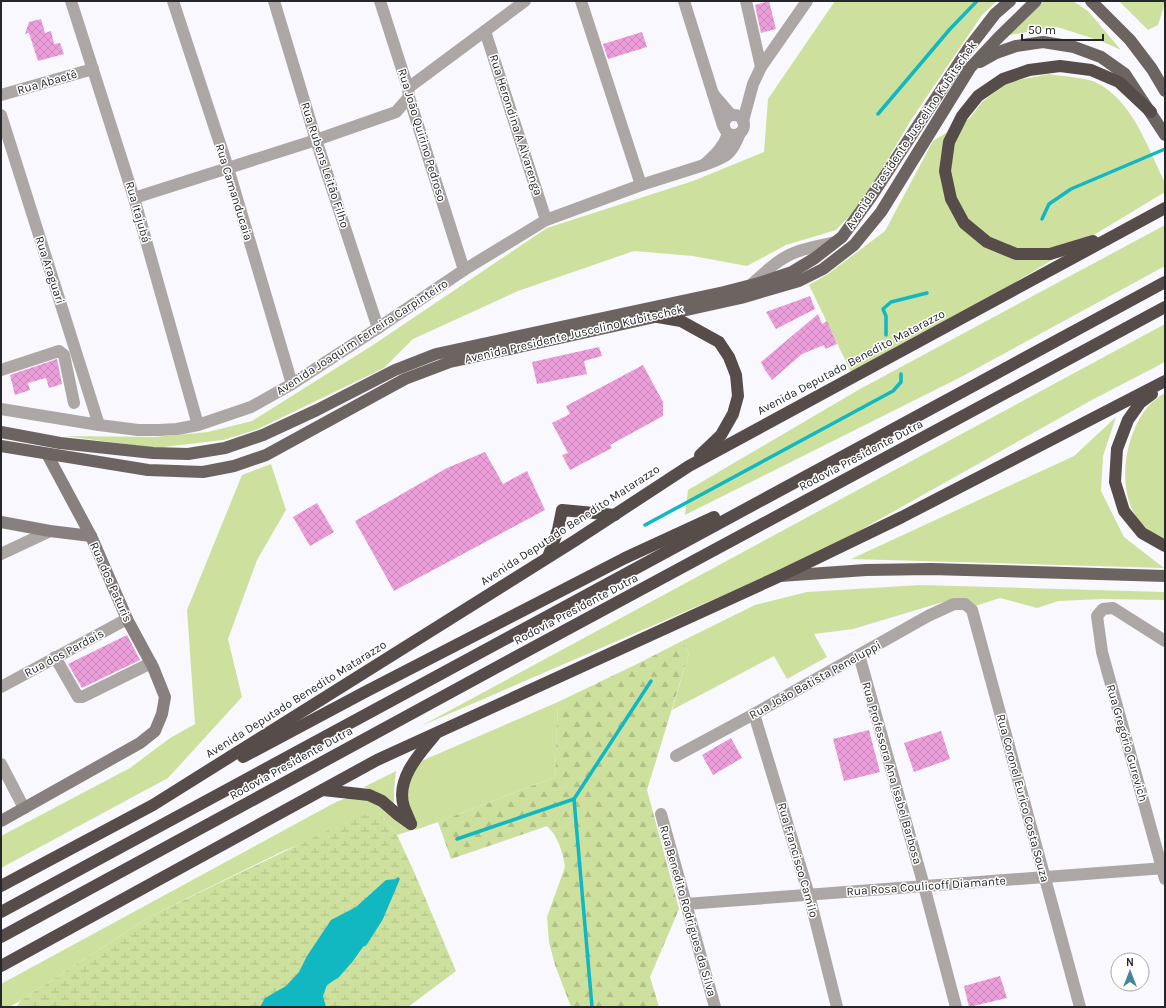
<svg xmlns="http://www.w3.org/2000/svg" width="1166" height="1008" font-family="Karla,sans-serif">
<defs>
<pattern id="forest-firs" width="22" height="20" patternUnits="userSpaceOnUse"><rect width="22" height="20" fill="#cee09d"/><path d="M5 1l3.5 6h-7zM16 11l3.5 6h-7z" fill="#b1c087"/></pattern>
<pattern id="wetland-marsh" width="20" height="14" patternUnits="userSpaceOnUse"><rect width="20" height="14" fill="#cee09d"/><path d="M1 5h8M5 5V1M11 12h8M15 12V8" fill="none" stroke="#b1c087"/></pattern>
<pattern id="building-cross-hatch" width="8" height="8" patternUnits="userSpaceOnUse"><rect width="8" height="8" fill="#eb9ed9"/><path d="M0 0l8 8M0 8l8-8" fill="none" stroke="#c988ba"/></pattern>
</defs>
<rect width="100%" height="100%" fill="#f8f8fe"/>
<g fill="#cee09d">
<path d="M835,1H997L982,15L911,120L861,204L836,230L786,245L747,266L693,256L634,251L518,291L413,339L384,368L258,429L223,440L155,448L65,436L155,437L208,432L252,421L373,345L547,228L693,181L764,152L768,99Z"/>
<path d="M1045,1H1073L1088,11L1121,50L1101,41L1057,27L1004,36Z"/>
<path d="M1119,1H1165V3L1158,25L1148,30Z"/>
<path d="M1049,74C1060,76 1086,78 1095,82C1132,99 1148,148 1165,183V192L1024,277L852,374L809,285L828,274L885,231L933,141L970,118L982,102L1008,82Z"/>
<path d="M1165,225V266L961,377L685,515L688,490L860,389Z"/>
<path d="M1165,324V362L1090,401L816,555L421,726Z"/>
<path d="M1165,393V540C1153,535 1142,526 1135,515C1114,480 1128,412 1165,393Z"/>
<path d="M1116,417L1103,456L1101,491L1124,537L1164,568L851,559L1074,456Z"/>
<path d="M271,464L286,510L257,560L228,639L242,697L168,778L1,868V836L130,768L170,738L195,724L187,610L242,475Z"/>
<path d="M920,585L1165,592V600L1102,599L1058,601L1037,608L1000,598L975,606L964,599L943,602L853,629L814,634L827,657L787,679L774,656L672,710L689,653L682,641L755,605L807,592Z"/>
<path d="M558,702L555,777L438,822L415,830L406,789L419,762Z"/>
<path d="M396,771L394,791V808L377,792L364,787Z"/>
<path d="M352,796L370,800L411,826L413,830L397,835L379,813L283,851L151,916L20,1001L9,1007H1V984L336,802Z"/>
</g>
<path fill="url(#forest-firs)" d="M682,641L689,653L647,790L679,909L650,977L659,1007H571L555,965L549,942L547,917L565,867L563,856L559,844L554,834L547,826L451,859L438,822L555,777L558,702L637,664Z"/>
<path fill="url(#wetland-marsh)" d="M379,813L397,835L415,874L456,971L408,1007H17L20,1001L151,916L358,816Z"/>
<path fill="#11b7c1" d="M398,879L381,919L365,944L353,961L339,977L327,985L323,996L326,1007H260L265,998L286,986L299,972L307,956L331,920L356,907L386,880Z"/>
<g fill="none" stroke-linecap="round" stroke-linejoin="round">
<g stroke="#11b7c1" stroke-width="3.5">
<path d="M878,114L950,29L977,1"/>
<path d="M1042,219L1049,204L1071,189L1165,149"/>
<path d="M886,335V316L883,309L891,302L927,293"/>
<path d="M645,525L893,391L901,382V374"/>
<path d="M574,799L592,1007"/>
<path d="M457,839L574,799L651,681"/>
<path d="M362,945L365,944L381,919L398,879"/>
</g>
</g>
<g fill="url(#building-cross-hatch)">
<path d="M769,1L776,29L761,33L755,5Z"/>
<path d="M41,19L45,33L51,31L54,44L60,43L64,54L38,61L29,33L25,34L29,22Z"/>
<path d="M642,32L647,47L608,59L603,44Z"/>
<path d="M810,296L815,309L776,329L766,312Z"/>
<path d="M818,314L822,324L827,321L837,344L825,349L824,345L802,354L772,380L765,370L761,362Z"/>
<path d="M599,347L602,356L584,361L587,374L537,384L532,362Z"/>
<path d="M57,359L62,384L49,388L46,378L28,383L30,390L15,395L10,375Z"/>
<path d="M643,365L663,402V416L610,445L612,448L570,470L562,455L568,453L552,423L570,414L566,406Z"/>
<path d="M485,452L503,484L527,471L545,510L394,591L355,521L447,468Z"/>
<path d="M317,503L334,532L310,546L293,517Z"/>
<path d="M127,635L140,660L82,688L68,664Z"/>
<path d="M869,730L880,772L844,781L833,739Z"/>
<path d="M941,731L950,759L914,772L904,743Z"/>
<path d="M731,738L742,758L713,775L702,755Z"/>
<path d="M1000,976L1007,998L969,1007L964,986Z"/>
</g>
<g fill="none" stroke-linecap="round" stroke-linejoin="round">
<g stroke="#aca7a5" stroke-width="12">
<path d="M71,1L134,198L198,425"/>
<path d="M173,1L228,168L292,384"/>
<path d="M274,1L316,140L378,328"/>
<path d="M380,1L408,88L409,97L464,270"/>
<path d="M581,1L641,185"/>
<path d="M684,1L713,94"/>
<path d="M746,1L761,67"/>
<path d="M485,31L546,220"/>
<path d="M408,88L525,1"/>
<path d="M1,95L93,69"/>
<circle cx="734" cy="125" r="10"/>
<path d="M1,115L99,425"/>
<path d="M743,121L753,84L761,67L807,1"/>
<path d="M723,126L713,94L731,115"/>
<path d="M728,134C723,148 715,155 704,165C726,157 731,156 740,133"/>
<path d="M134,198L316,140L396,112L409,97"/>
<path d="M751,285C765,272 780,257 799,251C810,247 823,245 835,242"/>
<path d="M1,370L59,351L64,355L74,403"/>
<path d="M1,409L99,425L138,430H159L177,429L198,425L251,407L292,384L378,328L464,270L546,220L641,185L704,165"/>
<path d="M1,554L50,531"/>
<path d="M1165,641L1113,608L1103,609L1097,616L1102,652L1165,879"/>
<path d="M859,655L924,886L956,1007"/>
<path d="M55,657L78,697H82L151,663"/>
<path d="M1,687L127,619"/>
<path d="M754,714L809,895L837,1007"/>
<path d="M676,756L754,714L928,616L954,604H965L972,610L1080,1007"/>
<path d="M1,764L24,808"/>
<path d="M661,814L715,1007"/>
<path d="M686,904L1165,868"/>
</g>
<g stroke="#87807e" stroke-width="12">
<path d="M1,522L50,531L91,536"/>
<path d="M1,821L140,743L155,731L162,714L165,697L153,667L127,619L91,536L47,454"/>
</g>
<g stroke="#6c6461" stroke-width="12">
<path d="M1091,1L1130,40L1152,69L1165,91"/>
<path d="M980,62L996,53L1016,46L1043,42L1074,47L1101,57L1125,74L1165,135"/>
<path d="M1,432L60,443L153,453L188,454L225,448L263,435L317,410L395,370L436,354L724,292L759,283L792,272L815,258L842,237L871,197L968,49L995,14L1010,1"/>
<path d="M1,446L148,470L203,472L234,466L266,455L405,379L450,362L741,298L799,281L823,269L854,245L881,212L970,68L999,37L1036,1"/>
<path d="M780,576L866,570L931,569L1165,576"/>
</g>
<g stroke="#564d4a" stroke-width="12">
<path d="M1093,241L1050,254H1016L987,242L964,223L951,199L945,171L949,142L962,116L978,96L1003,79L1029,70L1060,66L1091,70L1119,82L1151,112"/>
<path d="M652,316L681,321L719,342L729,357L736,375L738,396L733,414L721,435L700,455"/>
<path d="M1152,394L1140,403L1128,420L1117,449L1115,482L1124,511L1142,533L1165,546"/>
<path d="M548,557L558,530L562,510L615,515"/>
<path d="M243,757L365,692L625,558L714,517"/>
<path d="M323,790L369,795L382,801L397,814L411,824"/>
<path d="M411,824C409,818 406,813 404,807C395,780 419,754 435,735"/>
<path d="M1,886L153,805L576,540L689,466L1165,208"/>
<path d="M1,912L1165,282"/>
<path d="M1,937L499,666L1165,307"/>
<path d="M1,966L377,760L780,576L902,517L1165,381"/>
</g>
</g>
<g text-anchor="middle" stroke-width="3" stroke-linejoin="round" paint-order="stroke">
<g font-size="12" fill="#26272a" stroke="#fff">
<text transform="translate(47 82) rotate(-16)" y="4">Rua Abaetê</text>
<text transform="translate(516 125) rotate(72)" y="4">Rua Herondina A Alvarenga</text>
<text transform="translate(422 135) rotate(73)" y="4">Rua João Quirino Pedroso</text>
<text transform="translate(911 135) rotate(-56)" y="4">Avenida Presidente Juscelino Kubitschek</text>
<text transform="translate(325 165) rotate(72)" y="4">Rua Rubens Leitão Filho</text>
<text transform="translate(234 192) rotate(73)" y="4">Rua Camanducaia</text>
<text transform="translate(138 212) rotate(74)" y="4">Rua Itajubá</text>
<text transform="translate(50 270) rotate(72)" y="4">Rua Araguari</text>
<text transform="translate(574 334) rotate(-13)" y="4">Avenida Presidente Juscelino Kubitschek</text>
<text transform="translate(362 337) rotate(-33)" y="4">Avenida Joaquim Ferreira Carpinteiro</text>
<text transform="translate(851 362) rotate(-28)" y="4">Avenida Deputado Benedito Matarazzo</text>
<text transform="translate(861 455) rotate(-28)" y="4">Rodovia Presidente Dutra</text>
<text transform="translate(570 525) rotate(-33)" y="4">Avenida Deputado Benedito Matarazzo</text>
<text transform="translate(111 582) rotate(66)" y="4">Rua dos Paturis</text>
<text transform="translate(576 609) rotate(-28)" y="4">Rodovia Presidente Dutra</text>
<text transform="translate(64 653) rotate(-28)" y="4">Rua dos Pardais</text>
<text transform="translate(815 680) rotate(-29)" y="4">Rua João Batista Peneluppi</text>
<text transform="translate(296 699) rotate(-32)" y="4">Avenida Deputado Benedito Matarazzo</text>
<text transform="translate(1127 743) rotate(74)" y="4">Rua Gregório Gurevich</text>
<text transform="translate(291 763) rotate(-29)" y="4">Rodovia Presidente Dutra</text>
<text transform="translate(892 773) rotate(74)" y="4">Rua Professora Ana Isabel Barbosa</text>
<text transform="translate(1023 798) rotate(75)" y="4">Rua Coronel Eurico Costa Souza</text>
<text transform="translate(798 860) rotate(74)" y="4">Rua Francisco Camilo</text>
<text transform="translate(926 886) rotate(-4)" y="4">Rua Rosa Coulicoff Diamante</text>
<text transform="translate(688 911) rotate(74)" y="4">Rua Benedito Rodrigues da Silva</text>
</g>
</g>
<rect width="1166" height="1008" fill="none" stroke="#26272a" stroke-width="4"/>
<g transform="translate(1130 972)"><circle r="19" fill="#ffffff" stroke="#a8a9aa"/>
<path d="M0-3L7 15L0 10L-7 15Z" fill="#458699"/>
<text y="-6" font-size="11" font-weight="bold" text-anchor="middle" fill="#26272a">N</text>
</g>
<path d="M1022 34v6h81v-6" fill="none" stroke="#26272a" stroke-width="2"/>
<text x="1028" y="34" font-size="12" fill="#26272a" stroke="#ffffff" stroke-width="3" paint-order="stroke">50 m</text>
</svg>
